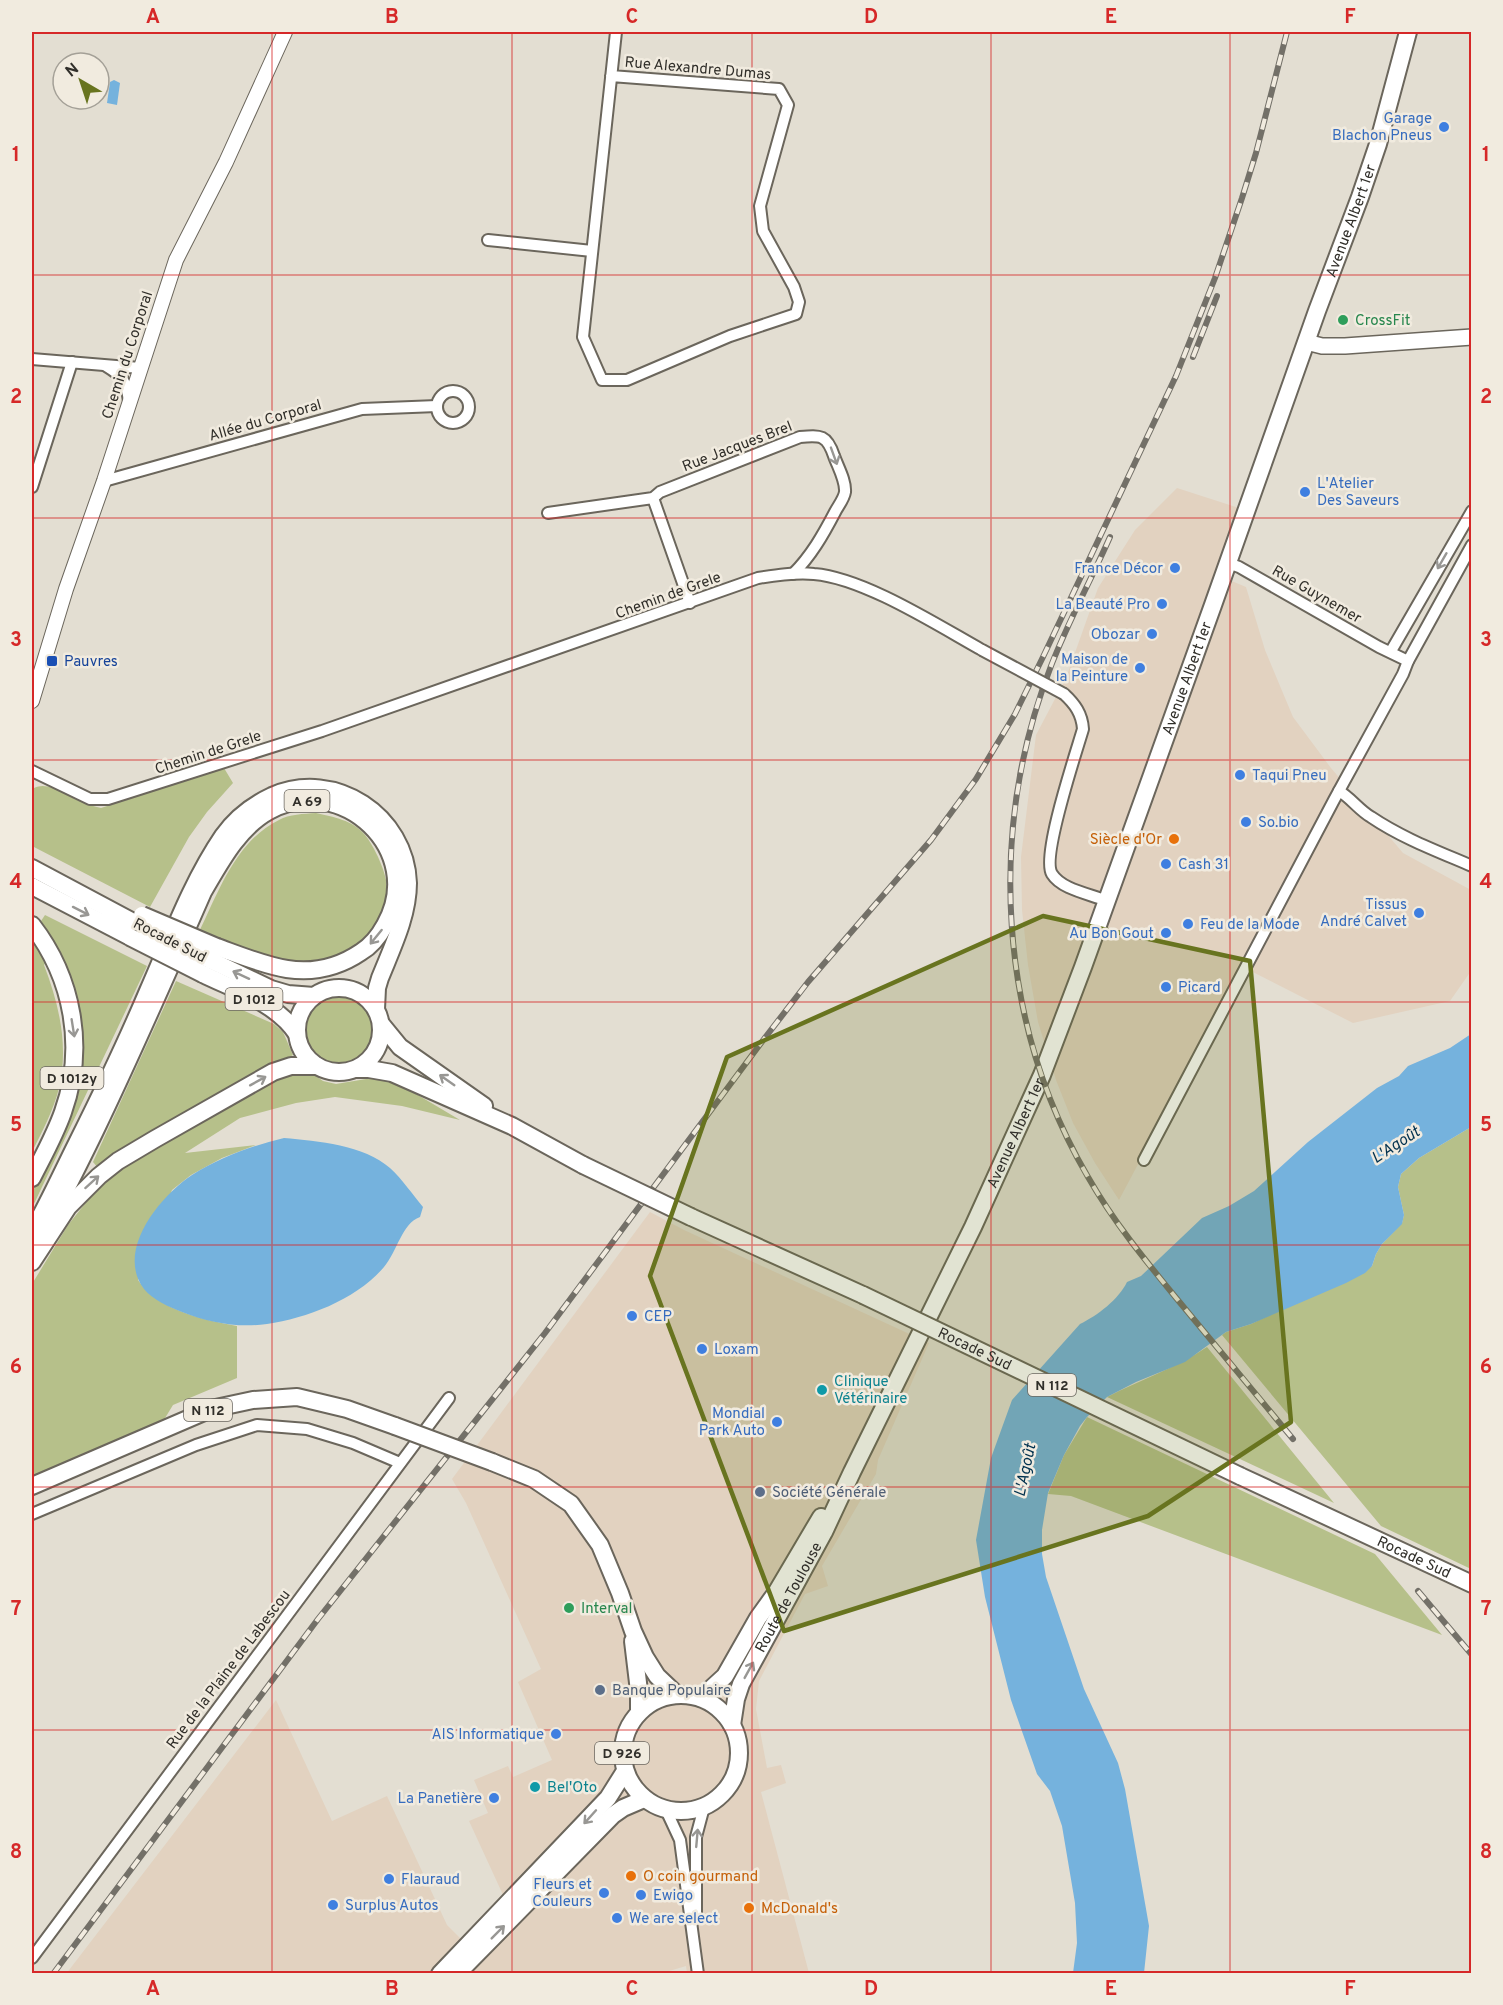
<svg xmlns="http://www.w3.org/2000/svg" width="1503" height="2005" font-family="Overpass,sans-serif">
<rect width="100%" height="100%" fill="#e3ded2"/>
<g fill="#e2d2c0">
<path d="M1177,488L1239,508L1215,574L1246,587L1265,650L1293,717L1331,768L1403,853L1471,890V971L1450,1001L1353,1023L1243,967L1119,1200L1095,1163L1073,1123L1056,1080L1038,1022L1028,965L1022,910L1021,857L1036,735L1066,678L1098,588L1135,530Z"/>
<path d="M650,1212L684,1230L929,1343L878,1460L876,1474L822,1566L828,1586L805,1594L759,1681L756,1709L767,1768L781,1765L786,1783L761,1792L809,1973H687L686,1966L659,1974H66L276,1700L332,1821L387,1796L447,1925L461,1939L504,1897L469,1821L488,1813L474,1780L508,1766L513,1777L552,1760L518,1682L541,1669L466,1503L452,1479Z"/>
</g>
<g fill="#b6c08a">
<path d="M224,768L233,783L207,812L189,837L150,907L32,846V789C48,779 66,796 82,802C88,805 94,806 101,808Z"/>
<path d="M316,813C333,817 353,820 365,835C375,847 390,879 387,895C382,929 349,959 314,961C274,963 235,946 199,932C219,891 236,841 279,820C289,814 304,814 316,813Z"/>
<path d="M45,915L147,966L32,1208V1193L66,1123L77,1088L59,956L41,921Z"/>
<path d="M32,934L48,960L44,965C59,1004 69,1046 59,1088C54,1109 42,1132 32,1152Z"/>
<path d="M176,981L274,1024L283,1032L293,1055L98,1168L93,1162Z"/>
<circle cx="340" cy="1030" r="34"/>
<path d="M296,1071L313,1074L323,1081L336,1084L372,1078H385L401,1085L460,1120L402,1106L335,1097L296,1103L240,1118L185,1153L256,1145L222,1158L191,1175L172,1190L138,1280C158,1310 204,1320 237,1326V1378L173,1405L162,1423L32,1478V1284L68,1225L99,1186L131,1163L260,1089L279,1076Z"/>
<path d="M1471,1127V1569L1381,1526L1222,1335L1226,1332L1251,1324L1372,1266L1376,1254L1382,1244L1402,1223L1404,1215L1398,1187L1401,1174L1419,1158Z"/>
<path d="M1207,1347L1334,1503L1107,1397C1140,1380 1176,1368 1207,1347Z"/>
<path d="M1087,1417L1375,1554L1442,1635L1071,1496L1048,1494L1064,1455Z"/>
</g>
<g fill="#75b2dd">
<path d="M114,80L120,83L117,105L107,103L110,82Z"/>
<path d="M1471,1034V1127L1419,1158L1401,1174L1398,1187L1404,1215L1402,1224L1382,1244L1376,1254L1372,1266L1365,1273L1346,1283L1251,1324L1226,1332L1185,1362L1136,1382L1107,1397L1087,1417L1080,1426L1064,1455L1048,1493L1042,1530V1554L1046,1577L1084,1689L1118,1763L1125,1789L1149,1926L1144,1973H1073L1077,1943L1075,1903L1062,1826L1050,1791L1037,1774L1011,1700L985,1597L976,1540L991,1458L1012,1400L1080,1324C1097,1316 1119,1299 1127,1282L1141,1276L1202,1218L1229,1206L1254,1191L1308,1142L1377,1088L1399,1076L1408,1066L1450,1048Z"/>
<path d="M284,1138C318,1141 364,1145 390,1168C403,1180 412,1194 423,1207L420,1217C402,1223 397,1252 384,1267C357,1299 308,1318 267,1324C238,1328 210,1323 182,1312C169,1307 153,1300 144,1289C115,1251 160,1196 192,1175C221,1157 251,1146 284,1138Z"/>
</g>
<g fill="none" stroke-linecap="round" stroke-linejoin="round">
<defs>
<g id="minor">
<path d="M611,76L779,89L788,105L760,206L763,231L794,287L799,302L796,314L730,336L627,380H602L583,337L616,32"/>
<path d="M488,240L592,251"/>
<path d="M32,359L140,368"/>
<path d="M106,366C124,377 126,381 129,401"/>
<circle cx="453" cy="407" r="16"/>
<path d="M104,481L362,409L437,406"/>
<path d="M32,487L72,362"/>
<path d="M653,498L690,603"/>
<path d="M548,513L653,498L660,492L800,437C821,435 827,435 834,456C838,467 846,481 845,492C844,499 838,506 835,512C823,535 811,556 793,574"/>
<path d="M1228,563L1239,567L1379,647L1408,661"/>
<path d="M1391,651L1472,511"/>
<path d="M1064,694C1075,704 1082,714 1083,729C1076,753 1041,857 1052,874C1062,890 1091,894 1107,901"/>
<path d="M32,771L90,799H108L322,731L758,578C776,575 795,572 814,574C864,578 937,625 982,650"/>
<path d="M1339,791C1351,798 1359,810 1371,817C1402,838 1437,851 1472,866"/>
<path d="M1144,1160L1334,800L1403,674L1408,661L1472,545"/>
<path d="M32,1514L196,1445L257,1425L307,1429L353,1443L400,1463"/>
<path d="M666,1810L680,1840L698,1974"/>
<path d="M696,1914V1837L704,1807"/>
<path d="M32,1958L449,1398"/>
</g>
<path id="tertiary" d="M32,701L66,589L104,481L176,260L226,162L285,32"/>
<path id="secondary" d="M1306,342L1322,346H1345L1472,337"/>
<g id="primary">
<circle cx="339" cy="1030" r="42"/>
<path d="M382,1025L400,1047L484,1106"/>
<path d="M356,1069H369L392,1073L512,1126L583,1165"/>
<path d="M691,1217L863,1295"/>
<path d="M32,1232C48,1204 62,1173 77,1143C102,1093 126,1043 148,991C171,939 191,883 223,836C235,819 253,805 272,796C335,768 406,816 408,883C408,916 392,948 380,978L377,988L376,1009"/>
<path d="M32,1262L68,1207L99,1176L118,1161L155,1139L273,1072L291,1066H317"/>
<path d="M492,1462L534,1479L571,1504L600,1545L620,1593L633,1631L645,1657L657,1676L677,1695"/>
<path id="s1" d="M1240,1476L1472,1584"/>
<path d="M32,1486L211,1409L253,1400L297,1397L347,1409L395,1426"/>
<path d="M633,1641L639,1691V1712"/>
<circle cx="681" cy="1753" r="58"/>
<path d="M701,1698L725,1676L758,1618L776,1593L821,1517"/>
<path id="s2" d="M732,1725L736,1699L741,1684L824,1532L852,1472L973,1227L1042,1075L1083,967L1213,605L1317,311L1360,197L1378,144L1408,32"/>
<path d="M440,1974L588,1819L608,1798L625,1771"/>
<path d="M457,1974L613,1815L623,1808L644,1799"/>
</g>
<g id="trunk">
<path d="M32,868L137,924"/>
<path d="M32,886L130,937"/>
<path d="M32,925C73,978 86,1048 63,1112C55,1135 43,1156 32,1178"/>
<path d="M210,960L271,989L288,994L314,996"/>
<path d="M203,974C235,990 277,1003 297,1034"/>
<path d="M32,1248C56,1211 76,1170 95,1131C133,1052 168,972 203,892C220,863 238,828 269,811C342,771 427,851 385,925C379,936 371,946 361,952C339,967 313,973 287,969C263,965 239,955 217,947"/>
</g>
</defs>
<use href="#minor" stroke="#6b665c" stroke-width="14"/>
<use href="#tertiary" stroke="#6b665c" stroke-width="16"/>
<use href="#secondary" stroke="#6b665c" stroke-width="18"/>
<use href="#primary" stroke="#6b665c" stroke-width="20"/>
<use href="#trunk" stroke="#6b665c" stroke-width="20"/>
<use href="#minor" stroke="#fff" stroke-width="10"/>
<use href="#tertiary" stroke="#fff" stroke-width="14"/>
<use href="#secondary" stroke="#fff" stroke-width="15"/>
<use href="#primary" stroke="#fff" stroke-width="16"/>
<use href="#trunk" stroke="#fff" stroke-width="16"/>
<defs>
<g id="rail">
<path d="M1193,357L1217,296"/>
<path d="M1110,537C1091,580 1068,622 1051,666C987,831 998,1023 1088,1177C1113,1221 1145,1260 1177,1299C1216,1346 1255,1393 1293,1439"/>
<path d="M1418,1591L1472,1655"/>
<path d="M53,1974L318,1619L545,1333L764,1039L808,982L931,840L976,779L1015,714L1042,659L1176,376L1215,278L1242,198L1256,153L1287,32"/>
</g>
</defs>
<use href="#rail" stroke="#737068" stroke-width="6"/>
<use href="#rail" stroke="#f1ebdf" stroke-width="4" stroke-dasharray="11" stroke-linecap="butt"/>
<defs>
<path id="minor-bridge" d="M982,650L1064,694"/>
<g id="primary-bridge">
<path d="M583,1165L691,1217"/>
<path id="s3" d="M863,1295L1240,1476"/>
<path d="M395,1426L492,1462"/>
</g>
<g id="trunk-bridge">
<path d="M142,915L217,947"/>
<path d="M144,927L210,960"/>
<path d="M130,937L203,974"/>
</g>
</defs>
<use href="#minor-bridge" stroke="#6b665c" stroke-width="14" stroke-linecap="butt"/>
<use href="#primary-bridge" stroke="#6b665c" stroke-width="20" stroke-linecap="butt"/>
<use href="#trunk-bridge" stroke="#6b665c" stroke-width="20" stroke-linecap="butt"/>
<use href="#minor-bridge" stroke="#fff" stroke-width="10"/>
<use href="#primary-bridge" stroke="#fff" stroke-width="16"/>
<use href="#trunk-bridge" stroke="#fff" stroke-width="16"/>
</g>
<defs><path id="oneway-shaft" d="M-6 0H5M1.5-3L5.5 0L1.5 3" fill="none" stroke-width="1.6" stroke-linecap="round" stroke-linejoin="round" transform="scale(1.5)"/></defs>
<g stroke="#989794">
<use href="#oneway-shaft" transform="translate(834 456) rotate(70)"/>
<use href="#oneway-shaft" transform="translate(1442 561) rotate(120)"/>
<use href="#oneway-shaft" transform="translate(81 911) rotate(27)"/>
<use href="#oneway-shaft" transform="translate(376 937) rotate(129)"/>
<use href="#oneway-shaft" transform="translate(241 975) rotate(-155)"/>
<use href="#oneway-shaft" transform="translate(73 1028) rotate(81)"/>
<use href="#oneway-shaft" transform="translate(447 1080) rotate(-145)"/>
<use href="#oneway-shaft" transform="translate(258 1081) rotate(-29)"/>
<use href="#oneway-shaft" transform="translate(92 1182) rotate(-42)"/>
<use href="#oneway-shaft" transform="translate(749 1670) rotate(-61)"/>
<use href="#oneway-shaft" transform="translate(590 1817) rotate(132)"/>
<use href="#oneway-shaft" transform="translate(697 1838) rotate(-85)"/>
<use href="#oneway-shaft" transform="translate(498 1932) rotate(-45)"/>
</g>
<path fill="#68741f" fill-opacity="0.2" stroke="#68741f" stroke-width="4.5" stroke-linejoin="round" d="M1043,916L1250,961L1291,1422L1148,1516L784,1631L650,1276L727,1057Z"/>
<path fill="none" stroke="#d62828" stroke-width="1.5" stroke-opacity="0.55" d="M272,32V1974M512,32V1974M752,32V1974M991,32V1974M1230,32V1974M32,275H1472M32,518H1472M32,760H1472M32,1002H1472M32,1245H1472M32,1487H1472M32,1730H1472"/>
<g fill="#3f7fe0" stroke="#f1ebdf" stroke-width="2">
<circle cx="1444" cy="127" r="6"/>
<circle cx="1305" cy="492" r="6"/>
<circle cx="1175" cy="568" r="6"/>
<circle cx="1162" cy="604" r="6"/>
<circle cx="1152" cy="634" r="6"/>
<circle cx="1140" cy="668" r="6"/>
<circle cx="1240" cy="775" r="6"/>
<circle cx="1246" cy="822" r="6"/>
<circle cx="1166" cy="864" r="6"/>
<circle cx="1419" cy="913" r="6"/>
<circle cx="1188" cy="924" r="6"/>
<circle cx="1166" cy="933" r="6"/>
<circle cx="1166" cy="987" r="6"/>
<circle cx="632" cy="1316" r="6"/>
<circle cx="702" cy="1349" r="6"/>
<circle cx="777" cy="1422" r="6"/>
<circle cx="556" cy="1734" r="6"/>
<circle cx="494" cy="1798" r="6"/>
<circle cx="389" cy="1879" r="6"/>
<circle cx="604" cy="1893" r="6"/>
<circle cx="641" cy="1895" r="6"/>
<circle cx="333" cy="1905" r="6"/>
<circle cx="617" cy="1918" r="6"/>
</g>
<g fill="#2e9e5b" stroke="#f1ebdf" stroke-width="2">
<circle cx="1343" cy="320" r="6"/>
<circle cx="569" cy="1608" r="6"/>
</g>
<rect fill="#1a4fb4" stroke="#f1ebdf" stroke-width="2" x="46" y="655" width="12" height="12" rx="3"/>
<g fill="#e8710a" stroke="#f1ebdf" stroke-width="2">
<circle cx="1174" cy="839" r="6"/>
<circle cx="631" cy="1876" r="6"/>
<circle cx="749" cy="1908" r="6"/>
</g>
<g fill="#0f9aa8" stroke="#f1ebdf" stroke-width="2">
<circle cx="822" cy="1390" r="6"/>
<circle cx="535" cy="1787" r="6"/>
</g>
<g fill="#5c6f8a" stroke="#f1ebdf" stroke-width="2">
<circle cx="760" cy="1492" r="6"/>
<circle cx="600" cy="1690" r="6"/>
</g>
<g text-anchor="middle" stroke-width="5" stroke-linejoin="round" paint-order="stroke">
<g fill="#f1ebdf" stroke="#6b6760" stroke-width="1.5">
<rect x="284.5" y="790" width="45" height="22" rx="4.5"/>
<rect x="225.5" y="988" width="57" height="22" rx="4.5"/>
<rect x="40.5" y="1067" width="63" height="22" rx="4.5"/>
<rect x="1028" y="1374" width="48" height="22" rx="4.5"/>
<rect x="184" y="1399" width="48" height="22" rx="4.5"/>
<rect x="595" y="1742" width="54" height="22" rx="4.5"/>
</g>
<g font-size="14" font-weight="bold" fill="#312f2a">
<text x="307" y="806">A 69</text>
<text x="254" y="1004">D 1012</text>
<text x="72" y="1083">D 1012y</text>
<text x="1052" y="1390">N 112</text>
<text x="208" y="1415">N 112</text>
<text x="622" y="1758">D 926</text>
</g>
<g font-size="15" fill="#312f2a" stroke="#f1ebdf">
<text transform="translate(698 68) rotate(5)" y="5">Rue Alexandre Dumas</text>
<text dy="5" stroke="none"><textPath href="#s2" startOffset="1630">Avenue Albert 1er</textPath></text>
<text transform="translate(127 355) rotate(-72)" y="5">Chemin du Corporal</text>
<text transform="translate(265 420) rotate(-16)" y="5">Allée du Corporal</text>
<text transform="translate(737 446) rotate(-21)" y="5">Rue Jacques Brel</text>
<text transform="translate(1317 594) rotate(30)" y="5">Rue Guynemer</text>
<text transform="translate(668 595) rotate(-20)" y="5">Chemin de Grele</text>
<text dy="5" stroke="none"><textPath href="#s2" startOffset="1144">Avenue Albert 1er</textPath></text>
<text transform="translate(208 752) rotate(-18)" y="5">Chemin de Grele</text>
<text transform="translate(170 940) rotate(27)" y="5">Rocade Sud</text>
<text dy="5" stroke="none"><textPath href="#s2" startOffset="658">Avenue Albert 1er</textPath></text>
<text dy="5" stroke="none"><textPath href="#s3" startOffset="124">Rocade Sud</textPath></text>
<text dy="5" stroke="none"><textPath href="#s1" startOffset="192">Rocade Sud</textPath></text>
<text dy="5" stroke="none"><textPath href="#s2" startOffset="141">Route de Toulouse</textPath></text>
<text transform="translate(228 1669) rotate(-53)" y="5">Rue de la Plaine de Labescou</text>
</g>
<g font-size="15" fill="#366cbe" stroke="#f1ebdf" text-anchor="start">
<text x="1432" y="123" text-anchor="end">Garage<tspan x="1432" dy="17">Blachon Pneus</tspan></text>
<text x="1317" y="488">L'Atelier<tspan x="1317" dy="17">Des Saveurs</tspan></text>
<text x="1163" y="573" text-anchor="end">France Décor</text>
<text x="1150" y="609" text-anchor="end">La Beauté Pro</text>
<text x="1140" y="639" text-anchor="end">Obozar</text>
<text x="1128" y="664" text-anchor="end">Maison de<tspan x="1128" dy="17">la Peinture</tspan></text>
<text x="1252" y="780">Taqui Pneu</text>
<text x="1258" y="827">So.bio</text>
<text x="1178" y="869">Cash 31</text>
<text x="1407" y="909" text-anchor="end">Tissus<tspan x="1407" dy="17">André Calvet</tspan></text>
<text x="1200" y="929">Feu de la Mode</text>
<text x="1154" y="938" text-anchor="end">Au Bon Gout</text>
<text x="1178" y="992">Picard</text>
<text x="644" y="1321">CEP</text>
<text x="714" y="1354">Loxam</text>
<text x="765" y="1418" text-anchor="end">Mondial<tspan x="765" dy="17">Park Auto</tspan></text>
<text x="544" y="1739" text-anchor="end">AIS Informatique</text>
<text x="482" y="1803" text-anchor="end">La Panetière</text>
<text x="401" y="1884">Flauraud</text>
<text x="592" y="1889" text-anchor="end">Fleurs et<tspan x="592" dy="17">Couleurs</tspan></text>
<text x="653" y="1900">Ewigo</text>
<text x="345" y="1910">Surplus Autos</text>
<text x="629" y="1923">We are select</text>
</g>
<g font-size="15" fill="#27864d" stroke="#f1ebdf" text-anchor="start">
<text x="1355" y="325">CrossFit</text>
<text x="581" y="1613">Interval</text>
</g>
<g font-size="15" fill="#164399" stroke="#f1ebdf" text-anchor="start">
<text x="64" y="666">Pauvres</text>
</g>
<g font-size="15" fill="#c56008" stroke="#f1ebdf" text-anchor="start">
<text x="1162" y="844" text-anchor="end">Siècle d'Or</text>
<text x="643" y="1881">O coin gourmand</text>
<text x="761" y="1913">McDonald's</text>
</g>
<g font-size="15" fill="#0d838f" stroke="#f1ebdf" text-anchor="start">
<text x="834" y="1386">Clinique<tspan x="834" dy="17">Vétérinaire</tspan></text>
<text x="547" y="1792">Bel'Oto</text>
</g>
<g font-size="15" fill="#4e5e75" stroke="#f1ebdf" text-anchor="start">
<text x="772" y="1497">Société Générale</text>
<text x="612" y="1695">Banque Populaire</text>
</g>
<g font-size="16" font-style="italic" fill="#00314e" stroke="#f1ebdf">
<text transform="translate(1395 1144) rotate(-33)" y="6">L'Agoût</text>
<text transform="translate(1024 1470) rotate(-78)" y="6">L'Agoût</text>
</g>
</g>
<rect width="1503" height="2005" fill="none" stroke="#f1ebdf" stroke-width="66"/>
<g transform="translate(81 81) rotate(321)"><circle r="28" fill="#f1ebdf" stroke="#a4a097" stroke-width="1.5"/>
<path d="M0-4.5L10 22L0 15L-10 22Z" fill="#68741f"/>
<text y="-9" font-size="16" font-weight="bold" text-anchor="middle" fill="#312f2a">N</text>
</g>
<rect x="33" y="33" width="1437" height="1939" fill="none" stroke="#d62828" stroke-width="2"/>
<g font-size="20" text-anchor="middle" font-weight="bold" fill="#d62828">
<text x="153" y="23">A</text>
<text x="392" y="23">B</text>
<text x="632" y="23">C</text>
<text x="871" y="23">D</text>
<text x="1111" y="23">E</text>
<text x="1350" y="23">F</text>
<text x="16" y="161">1</text>
<text x="1486" y="161">1</text>
<text x="16" y="403">2</text>
<text x="1486" y="403">2</text>
<text x="16" y="646">3</text>
<text x="1486" y="646">3</text>
<text x="16" y="888">4</text>
<text x="1486" y="888">4</text>
<text x="16" y="1131">5</text>
<text x="1486" y="1131">5</text>
<text x="16" y="1373">6</text>
<text x="1486" y="1373">6</text>
<text x="16" y="1615">7</text>
<text x="1486" y="1615">7</text>
<text x="16" y="1858">8</text>
<text x="1486" y="1858">8</text>
<text x="153" y="1995">A</text>
<text x="392" y="1995">B</text>
<text x="632" y="1995">C</text>
<text x="871" y="1995">D</text>
<text x="1111" y="1995">E</text>
<text x="1350" y="1995">F</text>
</g>
</svg>
